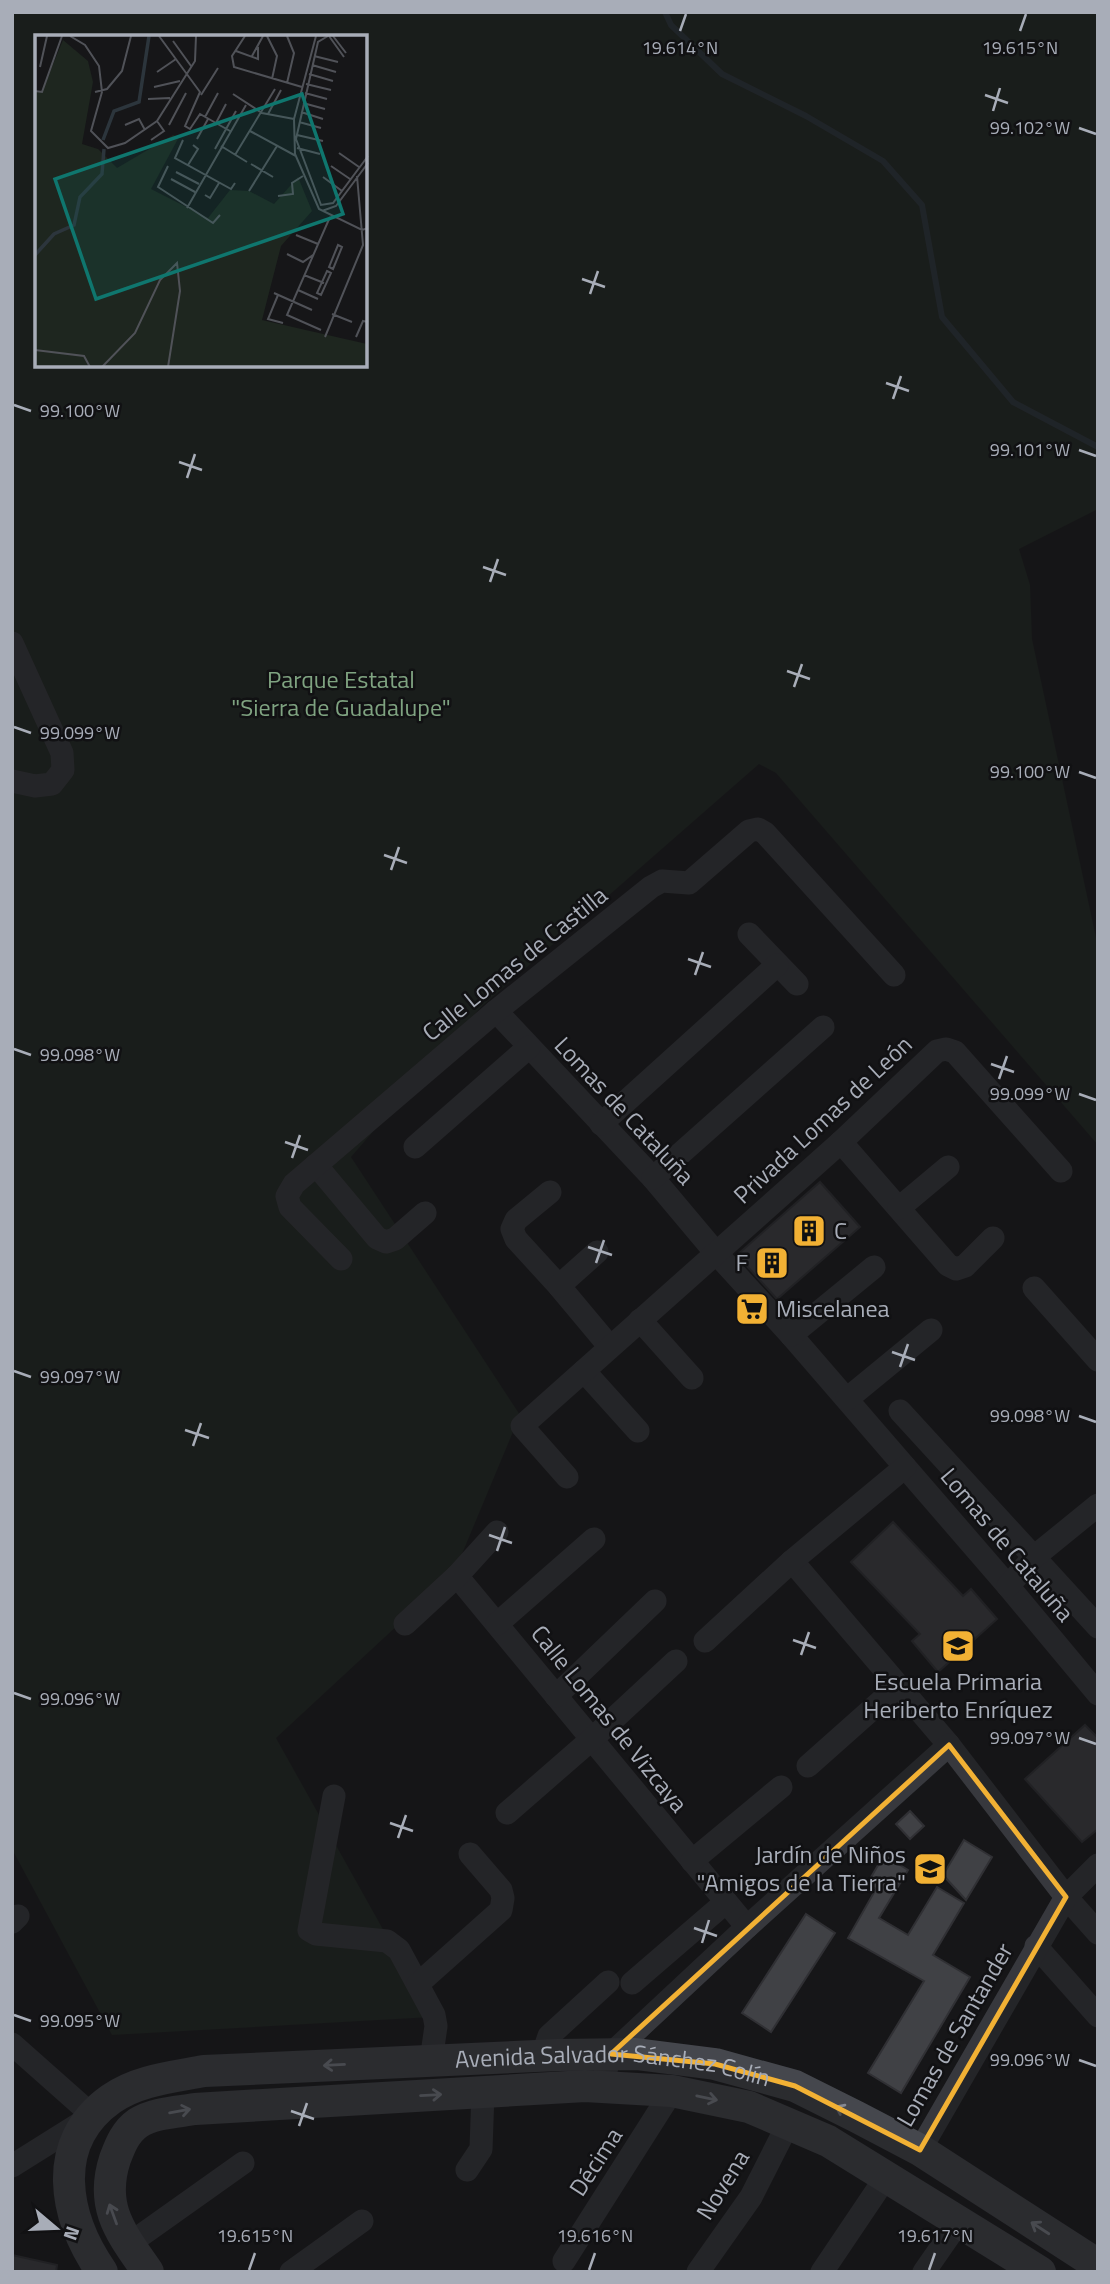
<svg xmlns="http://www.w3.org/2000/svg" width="1110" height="2284" font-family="'Titillium Web',sans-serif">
<rect width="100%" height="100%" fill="#161618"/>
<path fill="#1e261f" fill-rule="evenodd" d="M12,12H1098V509L1019,549L1030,585L1032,639L1098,947V1145L776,773L759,764L481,1007L351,1157L520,1415L454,1573L276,1738L432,2017L112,2035L12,1849ZM37,37H366V366H37Z"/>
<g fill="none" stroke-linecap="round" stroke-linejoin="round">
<path stroke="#2c353c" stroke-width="6" d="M665,12L671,25L722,74L806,116L883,161L922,205L942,317L1013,402L1098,447"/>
</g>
<g fill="#404145" stroke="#303034" stroke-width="2">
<path d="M820,1182L860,1227L777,1299L737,1255Z"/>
<path d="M893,1522L963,1596L971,1589L997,1619L938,1672L912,1641L920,1634L851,1562Z"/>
<path d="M1085,1725L1098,1738V1829L1082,1842L1025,1779Z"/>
<path d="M910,1811L924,1826L910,1839L896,1824Z"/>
<path d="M964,1840L992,1857L966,1900L943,1875Z"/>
<path d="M884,1855L908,1870L879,1918L908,1935L937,1887L964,1903L933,1955L970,1977L901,2093L868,2073L924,1981L848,1938L876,1889L867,1884Z"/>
<path d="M806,1914L835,1933L771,2032L742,2013Z"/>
<path d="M12,2255L57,2265L56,2272H12Z"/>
</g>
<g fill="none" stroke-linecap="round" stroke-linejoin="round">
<g stroke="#37383d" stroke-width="23">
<path d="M12,643L62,753L63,770L52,784L35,786L12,781"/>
<path d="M749,934L797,984"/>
<path d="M496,1011L653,1178L716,1253L791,1335L1008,1586L1098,1694"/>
<path d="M601,1124L777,965"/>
<path d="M841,1142L948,1265L956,1269L965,1266L993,1238"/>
<path d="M415,1147L529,1047"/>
<path d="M316,1165L377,1238L386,1242L395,1239L425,1213"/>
<path d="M653,1178L823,1027"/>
<path d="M550,1192L516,1220L512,1229L516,1239L559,1286L610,1347"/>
<path d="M899,1208L948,1167"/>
<path d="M341,1259L290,1207L287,1196L294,1184L496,1011L651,887L662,881L689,883L749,831L758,829L765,833L894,975"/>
<path d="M559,1286L597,1252"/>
<path d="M1034,1288L1098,1360"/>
<path d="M640,1320L692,1378"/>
<path d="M791,1335L874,1267"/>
<path d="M584,1371L638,1431"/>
<path d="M847,1399L931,1330"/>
<path d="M900,1411L1098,1627"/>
<path d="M567,1477L522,1426L841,1142L937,1051L946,1049L955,1052L1061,1171"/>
<path d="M792,1561L949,1745L1066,1897L1098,1933"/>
<path d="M457,1576L747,1927"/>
<path d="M1008,1586L1034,1557L1098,1505"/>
<path d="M405,1624L457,1576L497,1532"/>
<path d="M497,1624L594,1539"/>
<path d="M705,1641L792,1561L905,1467"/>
<path d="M556,1696L655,1601"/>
<path d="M808,1766L898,1686"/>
<path d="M334,1796L309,1930L316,1934L387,1941L399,1950L434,2015L436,2026L431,2061"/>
<path d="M507,1813L592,1739L676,1661"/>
<path d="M692,1861L781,1787"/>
<path d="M12,1922L18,1916"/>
<path d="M1036,1946L1098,2016"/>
<path d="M632,1983L726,1902"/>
<path d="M418,1984L501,1910L503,1898L501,1890L470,1854"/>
<path d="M12,2044L92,2115"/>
<path d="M542,2056L549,2036L608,1982"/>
<path d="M601,2087L611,2054L747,1927L949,1745"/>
<path d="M920,2150L1066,1897L1098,1865"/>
<path d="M12,2166L87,2119"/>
<path d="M467,2170L481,2149L483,2092"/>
<path d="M129,2244L243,2163"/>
<path d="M564,2261L672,2091"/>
<path d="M291,2272L362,2221"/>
<path d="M698,2272L751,2197L788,2124"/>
<path d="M822,2272L886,2177"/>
<path d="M924,2272L958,2223"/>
</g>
<g stroke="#45474d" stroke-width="32">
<path id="s1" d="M102,2272C64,2217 49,2143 111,2099C138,2080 173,2077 204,2071L558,2055L636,2054L715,2064L795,2086L857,2117L920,2150L1098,2265"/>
<path d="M148,2272C122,2234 99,2208 115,2159C120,2146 125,2132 138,2123C153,2113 177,2112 195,2109L585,2086L672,2091L749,2107L828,2141L1040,2272"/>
</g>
</g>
<defs><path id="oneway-shaft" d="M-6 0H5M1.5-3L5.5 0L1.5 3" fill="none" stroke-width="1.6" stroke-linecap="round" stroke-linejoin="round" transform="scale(1.75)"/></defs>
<g stroke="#858993">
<use href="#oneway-shaft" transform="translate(334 2065) rotate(177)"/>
<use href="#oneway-shaft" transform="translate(431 2095) rotate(-3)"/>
<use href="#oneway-shaft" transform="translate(707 2098) rotate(12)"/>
<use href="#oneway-shaft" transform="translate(180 2111) rotate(-10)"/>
<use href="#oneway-shaft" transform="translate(845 2111) rotate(-154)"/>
<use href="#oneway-shaft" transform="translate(113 2214) rotate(-110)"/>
<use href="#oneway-shaft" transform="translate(1040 2228) rotate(-147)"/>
</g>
<path d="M0 0H1110V2284H0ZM949,1745L1066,1897L920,2150L795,2086L715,2064L611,2054Z" fill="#161618" fill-opacity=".55" fill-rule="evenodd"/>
<path fill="none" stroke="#f2b134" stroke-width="5" stroke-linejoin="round" d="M949,1745L1066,1897L920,2150L795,2086L715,2064L611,2054Z"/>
<path fill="none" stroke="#a8adb8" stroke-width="2.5" d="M680,31L686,14M1020,31L1026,14M985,95L1008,103M993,111L1000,88M1079,128L1096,134M582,279L605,287M590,294L598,271M886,383L909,391M893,399L901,376M14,405L31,411M1079,450L1096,456M179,462L202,470M187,478L195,454M483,567L506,575M490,582L498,559M787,671L810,679M794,687L802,664M14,727L31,733M1079,772L1096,778M384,855L407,863M391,870L399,847M688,959L711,967M695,975L703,952M14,1049L31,1055M991,1064L1014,1072M999,1079L1007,1056M1079,1094L1096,1100M285,1142L308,1150M292,1158L300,1135M588,1247L612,1255M596,1263L604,1240M892,1352L915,1360M900,1367L908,1344M14,1371L31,1377M1079,1416L1096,1422M185,1430L209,1438M193,1446L201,1423M489,1535L512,1543M497,1551L505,1527M793,1640L816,1648M801,1655L809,1632M14,1693L31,1699M1079,1738L1096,1744M390,1823L413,1831M398,1838L406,1815M694,1928L717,1936M702,1943L709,1920M14,2015L31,2021M1079,2060L1096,2066M291,2111L314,2119M299,2126L307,2103M249,2270L255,2253M589,2270L595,2253M929,2270L935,2253"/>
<defs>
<symbol id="building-square" viewBox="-11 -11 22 22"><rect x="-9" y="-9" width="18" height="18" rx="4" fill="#f2b134" stroke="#111113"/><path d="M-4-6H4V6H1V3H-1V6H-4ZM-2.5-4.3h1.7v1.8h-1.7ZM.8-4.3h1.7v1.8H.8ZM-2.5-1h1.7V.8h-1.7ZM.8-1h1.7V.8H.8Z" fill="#111"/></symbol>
<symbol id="supermarket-square" viewBox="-11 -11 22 22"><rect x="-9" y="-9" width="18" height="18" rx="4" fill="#f2b134" stroke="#111113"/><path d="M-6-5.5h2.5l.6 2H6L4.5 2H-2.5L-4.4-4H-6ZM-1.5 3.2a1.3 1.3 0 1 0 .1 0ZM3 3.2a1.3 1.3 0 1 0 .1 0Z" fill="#111"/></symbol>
<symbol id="school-square" viewBox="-11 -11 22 22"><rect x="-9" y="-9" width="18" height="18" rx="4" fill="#f2b134" stroke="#111113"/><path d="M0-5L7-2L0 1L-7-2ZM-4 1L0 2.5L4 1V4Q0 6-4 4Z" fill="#111"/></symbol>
</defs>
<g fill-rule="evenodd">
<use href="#building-square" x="790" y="1212" width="38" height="38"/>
<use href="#building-square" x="753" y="1244" width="38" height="38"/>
<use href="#supermarket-square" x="733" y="1290" width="38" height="38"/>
<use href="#school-square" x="939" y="1627" width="38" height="38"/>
<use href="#school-square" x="911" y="1850" width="38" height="38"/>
</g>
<g text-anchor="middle" stroke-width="5" stroke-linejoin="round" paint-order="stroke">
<g font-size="24" fill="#7fa381" stroke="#111113">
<text x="341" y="688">Parque Estatal<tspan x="341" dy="28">"Sierra de Guadalupe"</tspan></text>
</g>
<g font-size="24" fill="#a8adb8" stroke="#111113">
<text transform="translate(515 964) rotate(-39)" y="8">Calle Lomas de Castilla</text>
<text transform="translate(624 1111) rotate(47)" y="8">Lomas de Cataluña</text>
<text transform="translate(823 1120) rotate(-43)" y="8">Privada Lomas de León</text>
<text transform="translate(1007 1545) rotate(50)" y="8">Lomas de Cataluña</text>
<text transform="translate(609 1719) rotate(51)" y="8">Calle Lomas de Vizcaya</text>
<text transform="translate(955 2035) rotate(-60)" y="8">Lomas de Santander</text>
<text dy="8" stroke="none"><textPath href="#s1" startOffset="702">Avenida Salvador Sánchez Colín</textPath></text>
<text transform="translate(596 2162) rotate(-57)" y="8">Décima</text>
<text transform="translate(723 2185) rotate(-58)" y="8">Novena</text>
</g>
<g font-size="24" fill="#a8adb8" stroke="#111113" text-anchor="start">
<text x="834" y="1239">C</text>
<text x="748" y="1271" text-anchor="end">F</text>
<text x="776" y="1317">Miscelanea</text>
<text x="958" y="1690" text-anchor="middle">Escuela Primaria<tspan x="958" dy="28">Heriberto Enríquez</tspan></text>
<text x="906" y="1863" text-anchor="end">Jardín de Niños<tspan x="906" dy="28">"Amigos de la Tierra"</tspan></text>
</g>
</g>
<g transform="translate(35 35)">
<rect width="332" height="332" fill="#161618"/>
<path d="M28,5L53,26L58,47L47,109L63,114L82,133L138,100L144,102L116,154L173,183L195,155L214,156L239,169L263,142L277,176L246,211L227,285L332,309V332H0V56H7Z" fill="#1e261f"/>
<path fill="none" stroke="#2c353c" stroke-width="3.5" d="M68,105L79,76L104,67L114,1M0,220L19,199L39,190L45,162L67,139L69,114"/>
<path fill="none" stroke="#505258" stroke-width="2" d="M35,1L50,10L64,31L67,57L56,96L73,113L90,108L122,86L160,26L161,1M124,1L165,57L150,91L155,94L165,79L195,96M210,1L197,21L199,32L267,52M232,1L242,21L237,44M252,1L259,18L252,48M281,1L259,84L260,119L284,174L327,195L333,193M293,1L283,7L261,104L286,170L298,168L333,121M294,1L309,22M298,1L311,18M138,6L156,31M201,16L223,24V12M217,21L228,1M279,21L303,27M277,30L301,37M5,32L12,1M122,37L141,24M274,39L298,46M271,49L296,55M119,52L145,46M0,56L7,57L27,1M60,57L72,54L87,36L96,1M270,58L292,64M198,59L227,78L259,84M166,60L183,33M113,64L135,63M268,68L290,74M266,77L288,84M233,79L246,55M170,82L183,58M264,87L286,93M181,88L191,69M90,90L104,84L110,95M134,90L151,58M215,96L261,121M262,100L288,106M162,104L173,84M116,105L129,96L122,86M148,105L140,123L196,154L200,148M186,111L212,127M262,113L285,119M180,114L201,76M304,118L324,132M200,120L240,54M216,129L238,142M153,130L163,114L158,110M133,131L123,152L178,188L185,180M296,131L315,144M141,137L164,149M288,142L307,156M136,144L160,157M214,156L242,111M170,160L175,163L184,148M243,161L258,159L257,148L268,141M152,173L211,70M287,176L301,171L333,128M261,200L283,209M303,210L307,212L298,234L294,232ZM252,219L268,227L278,220M292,236L296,238L286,260L282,258ZM269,240L289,248M263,255L283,264M239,258L277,275M243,260L233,284L248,288M297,279L317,287M286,295L252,280L295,182M290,302L328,210L322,141M321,302L328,286L333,287M0,315L49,321L55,332M67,332L100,298L125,245L142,228L145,256L133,332"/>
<path fill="#0f766e" fill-opacity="0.15" stroke="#0f766e" stroke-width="3.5" d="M267,59L308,179L61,264L20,144Z"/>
<rect width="332" height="332" fill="none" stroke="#a8adb8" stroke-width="3.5"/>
</g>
<g font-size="18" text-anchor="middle" fill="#a8adb8" stroke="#111113" stroke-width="5" stroke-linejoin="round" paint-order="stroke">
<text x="680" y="54">19.614°N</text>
<text x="1020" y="54">19.615°N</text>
<text x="1030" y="134">99.102°W</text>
<text x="80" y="417">99.100°W</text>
<text x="1030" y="456">99.101°W</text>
<text x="80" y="739">99.099°W</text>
<text x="1030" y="778">99.100°W</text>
<text x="80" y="1061">99.098°W</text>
<text x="1030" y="1100">99.099°W</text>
<text x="80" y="1383">99.097°W</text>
<text x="1030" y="1422">99.098°W</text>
<text x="80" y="1705">99.096°W</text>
<text x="1030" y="1744">99.097°W</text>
<text x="80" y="2027">99.095°W</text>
<text x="1030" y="2066">99.096°W</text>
<text x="255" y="2242">19.615°N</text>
<text x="595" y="2242">19.616°N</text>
<text x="935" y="2242">19.617°N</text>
</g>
<rect width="1110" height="2284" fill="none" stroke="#a8adb8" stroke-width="28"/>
<g transform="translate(56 2228) rotate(109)" stroke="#111113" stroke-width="5" paint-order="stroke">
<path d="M0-5L12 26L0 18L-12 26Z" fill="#a8adb8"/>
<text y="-10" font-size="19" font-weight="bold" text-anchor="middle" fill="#a8adb8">N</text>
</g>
</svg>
